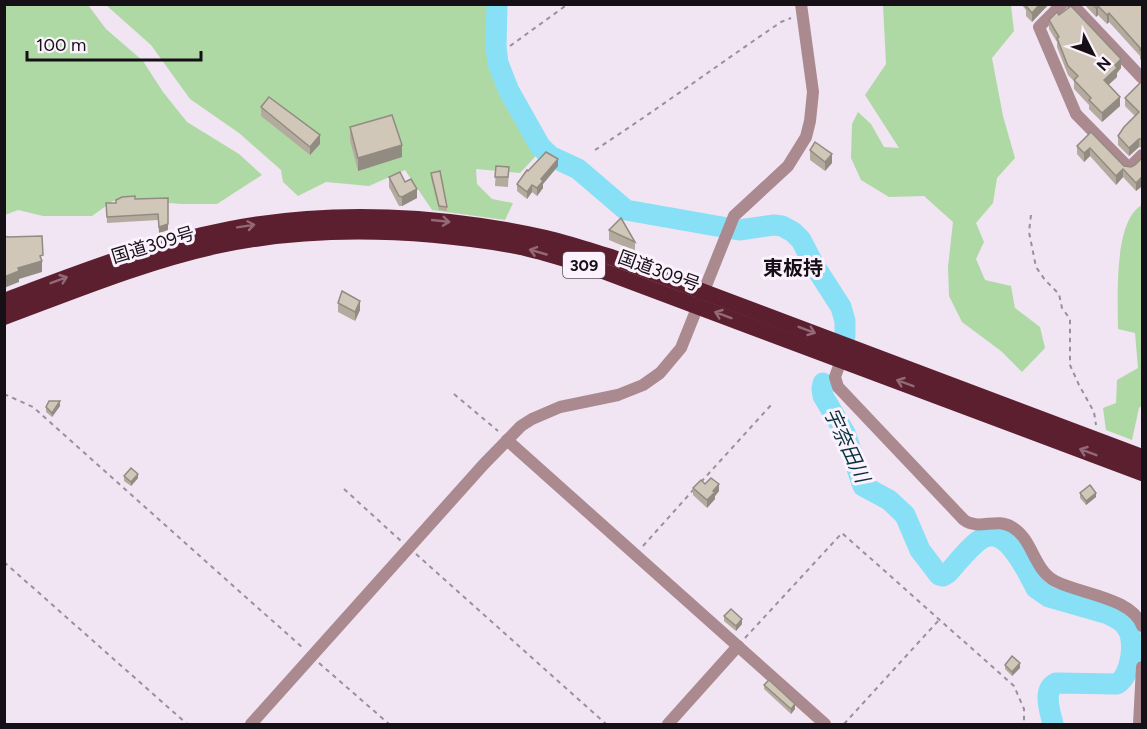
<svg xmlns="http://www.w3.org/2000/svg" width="1147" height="729" font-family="Figtree,'Noto Sans JP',sans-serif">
<rect width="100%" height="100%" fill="#f1e4f3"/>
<g fill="#afd9a4">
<path d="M5,5H88L106,29L143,61L163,92L187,122L239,154L262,175L217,204H181L133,200L113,201L92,216H43L18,210L5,215Z"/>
<path d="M106,5H503C500,24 493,50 500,69C509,95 530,124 546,145L520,173L476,169L477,184L492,199L513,203L505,220L432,210L405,170L369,186L326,182L298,196L283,182L281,170L239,133L190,99L151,45Z"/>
<path d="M883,5H1011L1014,31L992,58L1003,116L1015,158L997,178L993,203L976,223L984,242L976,259L985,280L1011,286L1015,308L1040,327L1045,348L1022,372L1001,351L962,322L949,296L948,267L953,222L924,196L889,197L861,180L851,158L852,124L858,112L871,124L884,147L899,148L865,95L886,64Z"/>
<path d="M1142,205V405L1139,408L1132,440L1106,430L1103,408L1116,403L1117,380L1138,368L1135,333L1118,329C1118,300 1113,221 1142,205Z"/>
</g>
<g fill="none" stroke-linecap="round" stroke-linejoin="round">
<g stroke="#87e0f5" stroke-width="21">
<path d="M497,4L496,47L498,63L509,91L540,146L550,156L578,169L626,210L739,230L774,225L782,226L793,232L801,240L814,265L841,307L845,321V336"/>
<path d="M823,383L822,389L823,396L845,433L863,486L889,500L905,515L920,550L939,575L943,576L948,573C957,563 973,542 985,537C1008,527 1027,572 1036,588L1049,597L1108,614C1115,617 1123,621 1127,628C1136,641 1131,676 1117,684L1056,683C1042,690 1050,711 1053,724"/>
</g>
<g stroke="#99909b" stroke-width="2" stroke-dasharray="4.5 4.5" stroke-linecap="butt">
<path d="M510,46L568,4"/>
<path d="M595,150C658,109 719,64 781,22L791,18"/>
<path d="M1031,215L1029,232L1036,267L1045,280L1059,294L1062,308L1070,319V365L1079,385L1094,412L1096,425"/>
<path d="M4,394L33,407L304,649"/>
<path d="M454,394L498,431"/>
<path d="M701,482L772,404"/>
<path d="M344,489L401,541"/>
<path d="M643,546L695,488"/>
<path d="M416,554L606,724"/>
<path d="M4,562L187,724"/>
<path d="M745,638L842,533L1014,686L1024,709V724"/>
<path d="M319,663L389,724"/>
<path d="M844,724L939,620"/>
</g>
<g stroke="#ab8a8f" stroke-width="12">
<path d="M1062,4L1039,27L1076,114L1129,168L1142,155"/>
<path d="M1072,4L1142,78"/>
<path d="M844,352L835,377L838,387L964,520C979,531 996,517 1012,527C1033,539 1033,569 1055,581C1080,594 1133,598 1142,626"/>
<path d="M507,440L825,724"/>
<path d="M251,724L484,464L521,426L532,419L560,407L618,395L643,385L660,373L681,348L734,216L788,166L806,137L810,121L813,92L801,4"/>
<path d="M668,724L738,646"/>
<path d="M1139,724L1142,667"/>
</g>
<g stroke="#5c1f2f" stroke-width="16">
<path d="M4,301C78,273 152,244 230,229C333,209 443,215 546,238C568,243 590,251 611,257L1142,457"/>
<path d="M4,317C74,291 144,262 216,246C313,225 415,229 511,245C539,250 567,260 595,268L1142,473"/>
</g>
</g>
<g fill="#b4ab9e">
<path d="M1021,4H1049L1032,22L1026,16V10Z"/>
<path d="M1084,4H1143V62L1140,59V56L1109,22L1107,24L1098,15L1096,17Z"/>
<path d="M1059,15L1121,68L1117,73V77L1108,85L1120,106L1102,122L1089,109V105L1074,89V81L1068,75L1057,47V42L1049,29V20Z"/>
<path d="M1143,80V148L1139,147L1129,156L1118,145V136L1135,116L1125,106V98Z"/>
<path d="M261,107L320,144L310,155L261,116Z"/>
<path d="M350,127L402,157L358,171L350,140Z"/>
<path d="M1091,132L1124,166L1131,167L1135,165L1143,157V188L1141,187L1136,191L1123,177L1116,185L1090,156L1084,162L1077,154V146Z"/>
<path d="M810,150L832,163L825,171L810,160Z"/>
<path d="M496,166L509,167L508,187L495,186Z"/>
<path d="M558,166L543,184V188L537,196L532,192L527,199L517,191V184L528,171Z"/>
<path d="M431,173L447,207V211L439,210L431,178Z"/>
<path d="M389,177L417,198L402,206H399L389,187Z"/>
<path d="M168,198V230L159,233L158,220L107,223L106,203H116L135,199Z"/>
<path d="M609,230L635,242V251L609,240Z"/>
<path d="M338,303L360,310L355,321L338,312Z"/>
<path d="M60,406L52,417L46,412V407Z"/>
<path d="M124,476L138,478L131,486L124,481Z"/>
<path d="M705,484L719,491L715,496V499L707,508L693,495V488Z"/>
<path d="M1080,493L1096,497L1086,505L1080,498Z"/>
<path d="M724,616L742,624L736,631L724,621Z"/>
<path d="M1005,665L1020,668L1012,676L1005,669Z"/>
<path d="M764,685L795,709L791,714L764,689Z"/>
</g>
<g fill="#928b81">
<path d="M1040,4H1049L1032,22V13Z"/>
<path d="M1098,6V15L1096,17V8Z"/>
<path d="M1109,13V22L1107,24V15Z"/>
<path d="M1121,59V68L1117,73V77L1104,89V80L1115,65Z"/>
<path d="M1120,97V106L1102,122V113Z"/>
<path d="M320,135V144L310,155V147Z"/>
<path d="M1139,139V147L1129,156V148Z"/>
<path d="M402,145V157L358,171V158Z"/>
<path d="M1090,148V156L1084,162V153Z"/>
<path d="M832,154V163L825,171V162Z"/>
<path d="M558,159V166L543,184V188L537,196V188L541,179Z"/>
<path d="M1123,169V177L1116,185V176Z"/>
<path d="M1141,178V187L1136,191V183Z"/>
<path d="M532,185V192L527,199V192Z"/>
<path d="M417,189V198L402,206V197Z"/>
<path d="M168,224V230L159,233V227Z"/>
<path d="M42,261V272L19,279V282L4,288V277L18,268Z"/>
<path d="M360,301V310L355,321V312Z"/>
<path d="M60,401V406L52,417V413Z"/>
<path d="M138,474V478L131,486V482Z"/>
<path d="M719,484V491L715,496V499L707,508V500L713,491Z"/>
<path d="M1096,493V497L1086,505V501Z"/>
<path d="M742,619V624L736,631V626Z"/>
<path d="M1020,663V668L1012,676V672Z"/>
<path d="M795,704V709L791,714V709Z"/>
</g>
<g fill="#d1c7b8" stroke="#928b81" stroke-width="1.5">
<path d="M1028,4H1040L1032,13L1026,6Z"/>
<path d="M1092,4H1143V53L1140,50L1141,49L1109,13L1107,15L1098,6L1096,8Z"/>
<path d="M1071,6L1121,59L1115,65L1117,68L1104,80L1120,97L1102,113L1089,100L1091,98L1074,80L1078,76L1068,66L1057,38L1059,37L1049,20L1057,12L1059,15Z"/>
<path d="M1143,80V139H1139L1129,148L1118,136L1124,127L1139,112L1125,98Z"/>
<path d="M269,97L320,135L310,147L261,107Z"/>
<path d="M392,115L402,145L358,158L350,127Z"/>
<path d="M1091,132L1124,166L1131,167L1135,165L1143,157V179L1141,178L1136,183L1123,169L1116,176L1090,148L1084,153L1077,146Z"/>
<path d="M815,142L832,154L825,162L810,150Z"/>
<path d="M546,152L558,159L541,179L543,181L537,188L532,185L527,192L517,184L527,170L528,171Z"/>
<path d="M496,166L509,167L508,177H495Z"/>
<path d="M440,171L447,207L439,206L431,173Z"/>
<path d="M400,172L405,182L411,179L417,189L402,197L399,196L389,177Z"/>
<path d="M135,196V199L168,198V224L159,227L158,214L107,217L106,203H116V200L122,197Z"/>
<path d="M621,218L635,242L609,230Z"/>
<path d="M4,236L8,237L42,236L43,255L40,256L42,261L18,268L19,271L4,277Z"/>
<path d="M342,291L360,301L355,312L338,303Z"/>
<path d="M49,401H60L52,413L46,407Z"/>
<path d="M131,468L138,474L131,482L124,476Z"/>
<path d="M711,478L719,484L713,491L715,492L707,500L693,488L701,480L705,484Z"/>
<path d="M1090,485L1096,493L1086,501L1080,493Z"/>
<path d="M731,609L742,619L736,626L724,616Z"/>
<path d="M1012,656L1020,663L1012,672L1005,665Z"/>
<path d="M769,680L795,704L791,709L764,685Z"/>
</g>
<defs><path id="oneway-shaft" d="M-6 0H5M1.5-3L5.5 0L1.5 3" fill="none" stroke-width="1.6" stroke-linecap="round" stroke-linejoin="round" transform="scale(1.5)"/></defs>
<g stroke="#946977">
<use href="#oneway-shaft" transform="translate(441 221) rotate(6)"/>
<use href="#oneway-shaft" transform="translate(246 226) rotate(-9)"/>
<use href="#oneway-shaft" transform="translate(538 252) rotate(-164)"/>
<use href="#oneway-shaft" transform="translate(59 280) rotate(-21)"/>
<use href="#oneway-shaft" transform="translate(723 315) rotate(-159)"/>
<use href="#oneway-shaft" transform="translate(807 330) rotate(21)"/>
<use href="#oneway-shaft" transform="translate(905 383) rotate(-159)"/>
<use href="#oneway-shaft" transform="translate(1088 452) rotate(-159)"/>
</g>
<g text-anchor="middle" stroke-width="6" stroke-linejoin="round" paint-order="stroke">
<rect fill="#fcf2fe" stroke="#5a545b" stroke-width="1.5" x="563" y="252" width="42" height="26" rx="4.5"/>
<g font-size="16" font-weight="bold" fill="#141015">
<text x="584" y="271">309</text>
</g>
<g font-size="18" fill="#141015" stroke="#fcf2fe">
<text transform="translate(153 245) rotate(-17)" y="6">国道309号</text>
<text transform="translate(659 271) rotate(20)" y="6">国道309号</text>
</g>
<g font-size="20" font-weight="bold" fill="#141015" stroke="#fcf2fe">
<text x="793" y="275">東板持</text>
</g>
<g font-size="20" font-style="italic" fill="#06333b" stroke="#fcf2fe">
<text transform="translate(847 445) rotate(65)" y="7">宇奈田川</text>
</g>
</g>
<rect width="1147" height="729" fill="none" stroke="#141015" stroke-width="12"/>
<g transform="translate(1093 54) rotate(132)" stroke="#fcf2fe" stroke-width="4.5" paint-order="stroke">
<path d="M0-4.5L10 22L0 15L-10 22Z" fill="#141015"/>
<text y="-9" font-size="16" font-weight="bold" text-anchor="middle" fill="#141015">N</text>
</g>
<path d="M27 51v9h174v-9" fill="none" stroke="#141015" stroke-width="3"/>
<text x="36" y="51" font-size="18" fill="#141015" stroke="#fcf2fe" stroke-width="4.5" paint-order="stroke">100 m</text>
</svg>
